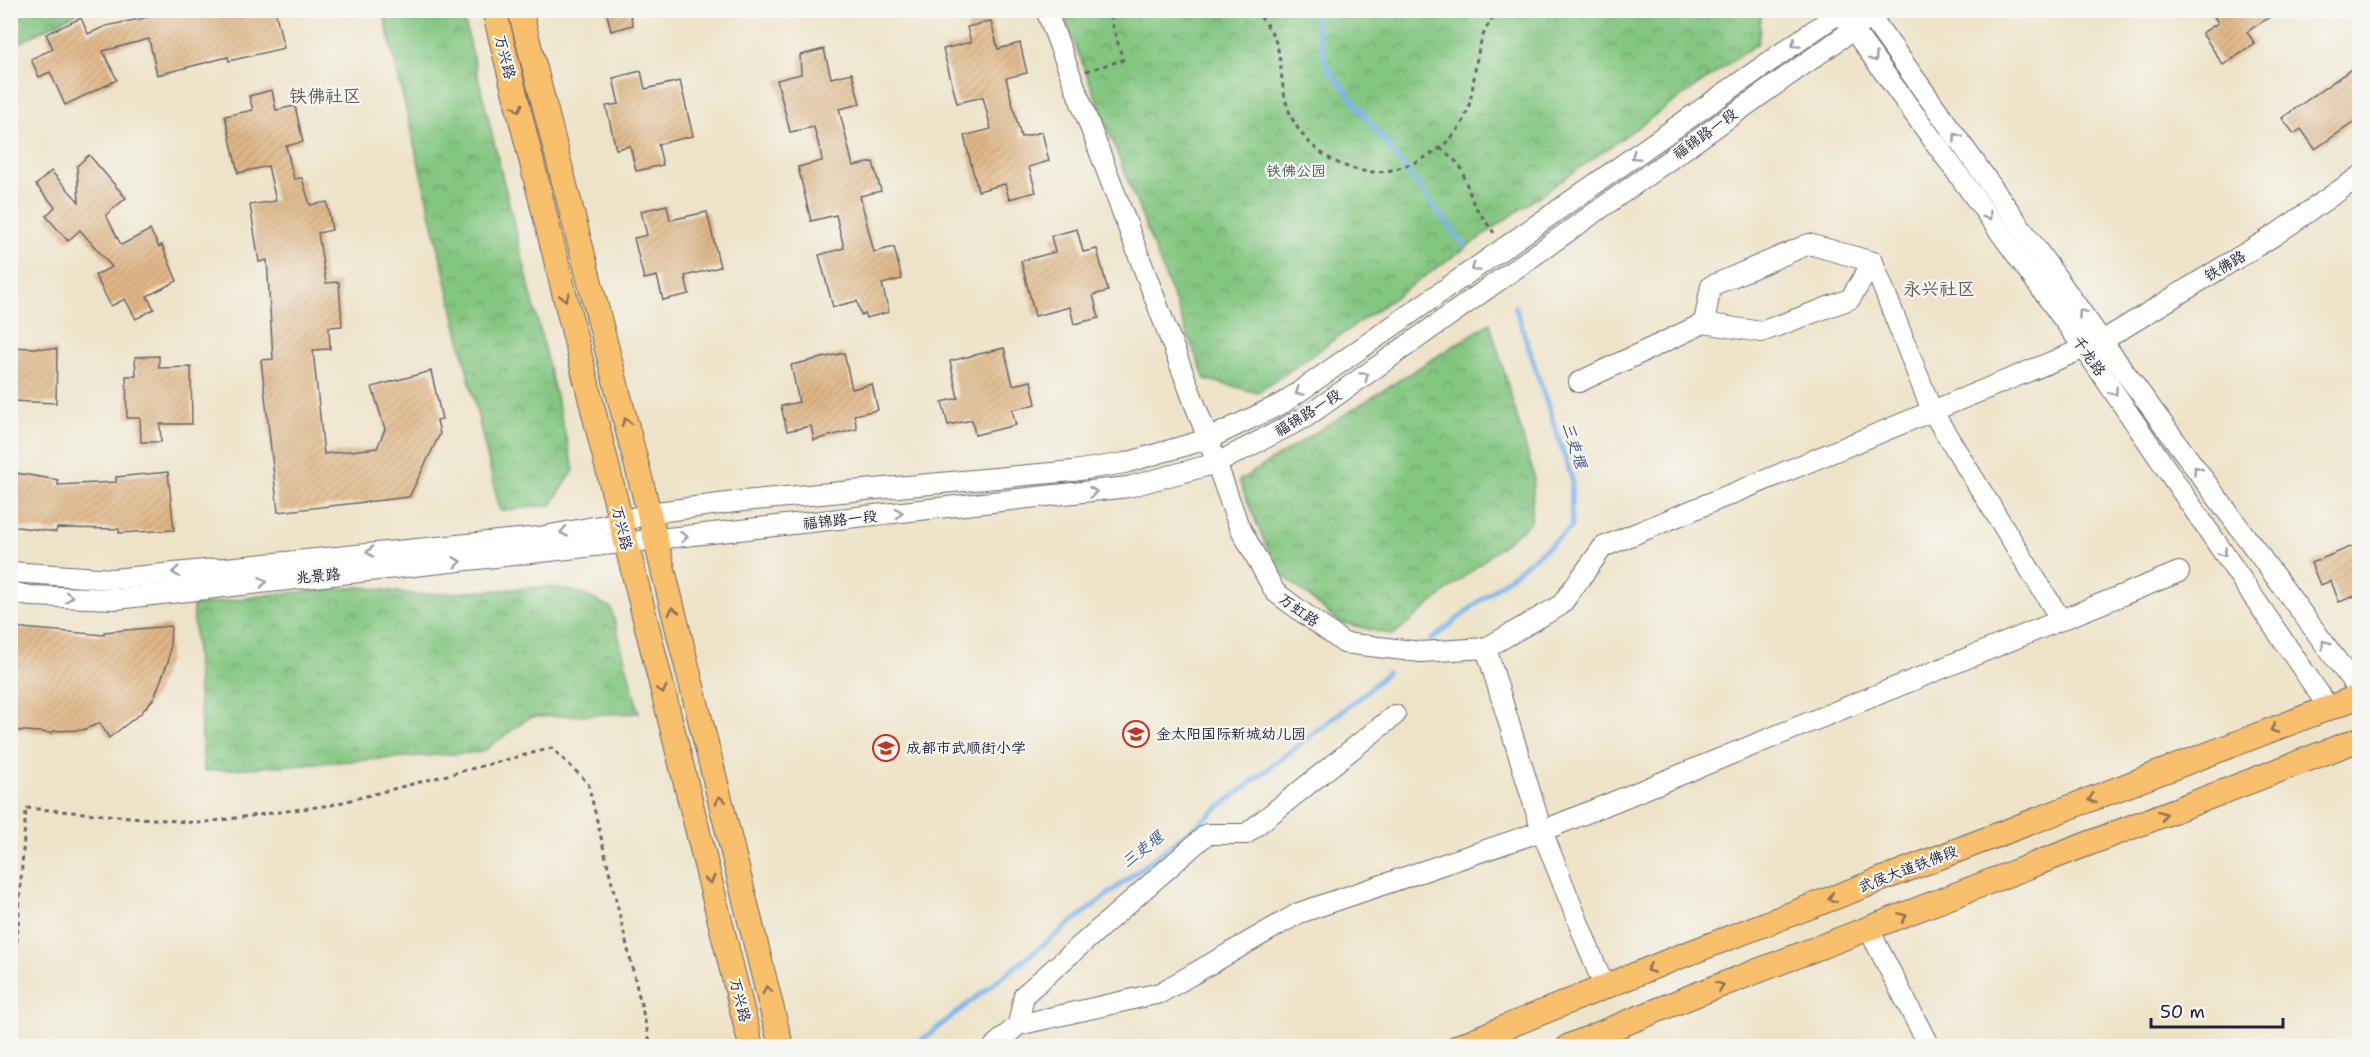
<svg xmlns="http://www.w3.org/2000/svg" width="2370" height="1057" font-family="'Shantell Sans','LXGW WenKai TC',sans-serif">
<defs>
<pattern id="park-crowns" width="20" height="18" patternUnits="userSpaceOnUse" patternTransform="scale(1.5)"><rect width="20" height="18" fill="#83c680"/><path d="M2 6a3 3 0 1 1 6 0M12 15a3 3 0 1 1 6 0" fill="none" stroke="#6ba06a"/></pattern>
<pattern id="building-hatch" width="6" height="6" patternUnits="userSpaceOnUse" patternTransform="scale(1.5)"><rect width="6" height="6" fill="#dfb685"/><path d="M-1 1l2-2M0 6l6-6M5 7l2-2" fill="none" stroke="#bf9c74"/></pattern>
</defs>
<rect width="100%" height="100%" fill="#f6f6f2"/>
<filter id="ink" filterUnits="userSpaceOnUse"><feTurbulence type="fractalNoise" baseFrequency=".0167" numOctaves="2"/><feDisplacementMap in="SourceGraphic" scale="12" xChannelSelector="R" yChannelSelector="G"/><feConvolveMatrix kernelMatrix="1 2 1 2 8 2 1 2 1" color-interpolation-filters="sRGB"/></filter>
<filter id="wash" filterUnits="userSpaceOnUse"><feTurbulence type="fractalNoise" baseFrequency=".008" numOctaves="4" result="noise"/><feDisplacementMap in="SourceGraphic" scale="24" xChannelSelector="R" yChannelSelector="G"/><feGaussianBlur stdDeviation="1.35" result="paint"/><feColorMatrix in="noise" values="0 0 0 0 0 0 0 0 0 0 0 0 0 0 0 0 0 1.4 0 .05"/><feComposite in="paint" operator="in"/></filter>
<g filter="url(#wash)">
<rect width="100%" height="100%" fill="#eee3c8"/>
<g fill="url(#park-crowns)" stroke="#52745e" stroke-width="1.5">
<path d="M11,10H80V11L11,47Z"/>
<path d="M383,11H462L574,470L551,505L500,511Z"/>
<path d="M1062,11H1762L1758,43L1258,393L1205,379Z"/>
<path d="M1490,323L1534,476L1531,522L1393,635L1339,622L1276,569L1239,481Z"/>
<path d="M362,587L417,595L552,587L581,593L611,608L639,713L530,717L482,752L204,771L193,606L275,594Z"/>
</g>
<g fill="none" stroke-linecap="round" stroke-linejoin="round">
<g stroke="#79b4eb" stroke-width="5">
<path d="M1313,10L1326,65L1464,245"/>
<path d="M1431,640L1571,528L1572,479L1515,306"/>
<path d="M914,1046L1360,697L1387,673"/>
</g>
</g>
<g id="blocks">
<g fill="url(#building-hatch)">
<path d="M147,10H275L284,48L229,61L228,57L157,75L149,39L103,51L117,80L65,105L50,72L39,77L31,59L53,49L46,34L81,18L88,34L106,26L149,17Z"/>
<path d="M606,10H629L633,25L611,31Z"/>
<path d="M2210,10H2280L2247,32L2255,44L2223,65L2202,33L2218,23Z"/>
<path d="M991,21L998,49L1020,43L1027,73L1006,78L1013,106L1021,137L1042,132L1049,161L1029,167L1036,192L1009,199L1005,184L978,191L964,136L991,129L983,97L957,103L943,49L971,42L967,27Z"/>
<path d="M824,49L831,78L852,73L860,104L839,109L853,166L873,162L881,191L860,196L874,252L894,247L902,279L882,284L889,312L866,318L865,314L861,315L857,301L833,307L819,255L844,248L836,215L811,221L798,167L822,161L821,154L814,127L790,132L777,80L801,74L800,55Z"/>
<path d="M2360,63V118L2315,149L2301,129L2294,134L2282,118Z"/>
<path d="M641,71L645,89L680,81L693,136L658,144L663,165L636,171L630,146L616,149L606,106L619,104L613,78Z"/>
<path d="M272,90L276,110L295,106L303,142L286,146L294,179L302,178L310,205L327,202L332,230L318,233L326,283L339,282L342,326L329,327L330,349L313,350L324,454L377,448L385,429L372,387L431,371L442,419L437,420L440,434L409,497L278,512L261,360L273,359L267,260L259,262L250,205L276,201L268,166L238,173L225,116L253,110L249,96Z"/>
<path d="M89,155L126,198L106,215L121,245L150,230L159,247L162,245L177,281L147,296L154,309L136,319L125,299L111,306L95,275L112,267L80,230L68,241L46,216L55,207L36,185L51,171L79,202L77,166Z"/>
<path d="M667,205L670,220L707,212L720,267L685,276L689,294L663,300L657,276L644,279L634,238L647,235L641,211Z"/>
<path d="M1077,229L1083,252L1097,249L1108,291L1093,295L1099,318L1074,324L1070,307L1035,316L1021,261L1055,252L1051,236Z"/>
<path d="M10,347L57,349L56,403L10,401Z"/>
<path d="M1004,348L1013,385L1031,381L1036,404L1012,410L1016,425L975,435L972,420L948,425L942,402L958,398L950,361Z"/>
<path d="M844,353L852,389L872,384L878,410L854,415L857,429L814,440L811,426L787,431L781,406L799,402L791,365Z"/>
<path d="M159,356V368L191,367L192,424H160L161,442H141L140,418H127L126,376H136L135,357Z"/>
<path d="M10,472L58,480V485L116,482V477L168,472L174,530L119,533V529L57,528L56,532L10,526Z"/>
<path d="M2360,543V594L2339,602L2331,581L2320,585L2311,563Z"/>
<path d="M171,626L169,659L154,698L141,713L109,738L100,723L83,730L53,731L52,733L10,730V627L104,635V632Z"/>
</g>
</g>
</g>
<g filter="url(#ink)">
<use href="#blocks" fill-opacity="0" stroke="#69666c" stroke-width="1.5"/>
<g fill="none" stroke-linecap="round" stroke-linejoin="round">
<defs>
<g id="minor">
<path d="M1046,10L1208,439L1238,524L1275,592L1344,643L1421,652L1486,648"/>
<path d="M1866,10L2102,341L2360,692"/>
<path d="M1846,20L2084,348L2329,708"/>
<path d="M1704,323L1761,332L1850,299L1873,262"/>
<path d="M1579,382L1704,323L1711,286L1809,244L1873,262L1932,411L2061,620"/>
<path d="M10,572L113,579L539,537L621,522L649,513L743,501L1073,471L1125,463L1208,439L1283,403L1843,10"/>
<path d="M10,592L30,596L116,599L1128,487L1217,463L1306,417L1881,10"/>
<path d="M1869,930L1929,1046"/>
<path d="M1604,987L1542,831L1486,648L1561,605L1603,547L2102,341L2275,235L2360,176"/>
<path d="M1018,1025L1024,995L1207,834H1246L1395,715"/>
<path d="M995,1045L1018,1025L1160,993L1299,913L1542,831L2179,572"/>
</g>
<g id="major">
<path d="M494,10L751,1046"/>
<path d="M520,10L649,513L781,1046"/>
<path d="M1459,1046L1671,960L2360,696"/>
<path d="M1569,1046L1690,997L2360,739"/>
</g>
</defs>
<use href="#minor" stroke="#69666c" stroke-width="22"/>
<use href="#major" stroke="#69666c" stroke-width="26"/>
<g stroke="#69666c" stroke-width="3" stroke-dasharray="4.5 4.5" stroke-linecap="butt">
<path d="M1254,10C1291,47 1274,69 1289,111C1303,150 1353,182 1395,169C1422,161 1445,150 1461,125C1481,91 1467,41 1500,10"/>
<path d="M1110,18L1132,10"/>
<path d="M1086,71L1123,60L1108,10"/>
<path d="M1440,148L1460,165L1474,205L1494,233"/>
<path d="M10,1041L26,808L199,823L331,805L552,748L588,783L651,1046"/>
</g>
<use href="#minor" stroke="#fff" stroke-width="20"/>
<use href="#major" stroke="#f8bf6c" stroke-width="24"/>
</g>
<defs><path id="oneway-chevron" d="M-2-3.5L2.5 0L-2 3.5" fill="none" stroke-width="1.6" stroke-linecap="round" stroke-linejoin="round" transform="scale(1.5)"/></defs>
<g stroke="#9c9ca7">
<use href="#oneway-chevron" transform="translate(1795 44) rotate(145)"/>
<use href="#oneway-chevron" transform="translate(1874 58) rotate(54)"/>
<use href="#oneway-chevron" transform="translate(1957 137) rotate(-125)"/>
<use href="#oneway-chevron" transform="translate(1635 156) rotate(145)"/>
<use href="#oneway-chevron" transform="translate(1988 216) rotate(54)"/>
<use href="#oneway-chevron" transform="translate(1475 268) rotate(145)"/>
<use href="#oneway-chevron" transform="translate(2082 313) rotate(-125)"/>
<use href="#oneway-chevron" transform="translate(1365 376) rotate(-35)"/>
<use href="#oneway-chevron" transform="translate(1299 392) rotate(145)"/>
<use href="#oneway-chevron" transform="translate(2114 392) rotate(56)"/>
<use href="#oneway-chevron" transform="translate(2197 470) rotate(-126)"/>
<use href="#oneway-chevron" transform="translate(1093 492) rotate(-7)"/>
<use href="#oneway-chevron" transform="translate(899 513) rotate(-6)"/>
<use href="#oneway-chevron" transform="translate(564 532) rotate(169)"/>
<use href="#oneway-chevron" transform="translate(684 537) rotate(-6)"/>
<use href="#oneway-chevron" transform="translate(370 552) rotate(175)"/>
<use href="#oneway-chevron" transform="translate(2223 553) rotate(56)"/>
<use href="#oneway-chevron" transform="translate(457 562) rotate(-6)"/>
<use href="#oneway-chevron" transform="translate(176 572) rotate(174)"/>
<use href="#oneway-chevron" transform="translate(263 582) rotate(-6)"/>
<use href="#oneway-chevron" transform="translate(69 597) rotate(2)"/>
<use href="#oneway-chevron" transform="translate(2325 644) rotate(-126)"/>
</g>
<g stroke="#8d7054">
<use href="#oneway-chevron" transform="translate(518 108) rotate(76)"/>
<use href="#oneway-chevron" transform="translate(565 297) rotate(76)"/>
<use href="#oneway-chevron" transform="translate(626 422) rotate(-104)"/>
<use href="#oneway-chevron" transform="translate(673 611) rotate(-104)"/>
<use href="#oneway-chevron" transform="translate(662 690) rotate(76)"/>
<use href="#oneway-chevron" transform="translate(2274 729) rotate(159)"/>
<use href="#oneway-chevron" transform="translate(2092 799) rotate(159)"/>
<use href="#oneway-chevron" transform="translate(720 800) rotate(-104)"/>
<use href="#oneway-chevron" transform="translate(2163 815) rotate(-21)"/>
<use href="#oneway-chevron" transform="translate(710 880) rotate(76)"/>
<use href="#oneway-chevron" transform="translate(1832 898) rotate(159)"/>
<use href="#oneway-chevron" transform="translate(1903 917) rotate(-21)"/>
<use href="#oneway-chevron" transform="translate(1650 969) rotate(158)"/>
<use href="#oneway-chevron" transform="translate(1720 986) rotate(-21)"/>
<use href="#oneway-chevron" transform="translate(767 990) rotate(-104)"/>
</g>
</g>
<defs>
<symbol id="school-ring" viewBox="-11 -11 22 22"><circle r="9.5" fill="#f6f6f2" stroke="#c8321e" stroke-width="1.5"/><path d="M0-5L7-2L0 1L-7-2ZM-4 1L0 2.5L4 1V4Q0 6-4 4Z" fill="#c8321e"/></symbol>
</defs>
<g fill-rule="evenodd">
<use href="#school-ring" x="1121" y="719" width="30" height="30"/>
<use href="#school-ring" x="871" y="733" width="30" height="30"/>
</g>
<g text-anchor="middle" stroke-width="4.5" stroke-linejoin="round" paint-order="stroke">
<g font-size="15" fill="#22223b" stroke="#f6f6f2">
<text transform="translate(505 57) rotate(76)" y="5">万兴路</text>
<text transform="translate(1705 134) rotate(-36)" y="5">福锦路一段</text>
<text transform="translate(2225 266) rotate(-31)" y="5">铁佛路</text>
<text transform="translate(2089 356) rotate(55)" y="5">千龙路</text>
<text transform="translate(1308 413) rotate(-32)" y="5">福锦路一段</text>
<text transform="translate(840 520) rotate(-6)" y="5">福锦路一段</text>
<text transform="translate(622 528) rotate(77)" y="5">万兴路</text>
<text transform="translate(318 576) rotate(-6)" y="5">兆景路</text>
<text transform="translate(1299 610) rotate(36)" y="5">万虹路</text>
<text transform="translate(1908 869) rotate(-21)" y="5">武侯大道铁佛段</text>
<text transform="translate(740 1000) rotate(76)" y="5">万兴路</text>
</g>
<g font-size="15" fill="#445b53" stroke="#f6f6f2">
<text x="1296" y="176">铁佛公园</text>
</g>
<g font-size="15" fill="#22223b" stroke="#f6f6f2" text-anchor="start">
<text x="1156" y="739">金太阳国际新城幼儿园</text>
<text x="906" y="753">成都市武顺街小学</text>
</g>
<g font-size="16" font-style="italic" fill="#405579" stroke="#f6f6f2">
<text transform="translate(1575 445) rotate(72)" y="6">三吏堰</text>
<text transform="translate(1142 849) rotate(-38)" y="6">三吏堰</text>
</g>
<g font-size="18" fill="#645655" stroke="#f6f6f2">
<text x="325" y="102">铁佛社区</text>
<text x="1939" y="295">永兴社区</text>
</g>
</g>
<rect width="2370" height="1057" fill="none" stroke="#f6f6f2" stroke-width="36"/>
<path d="M2151 1018v9h132v-9" fill="none" stroke="#22223b" stroke-width="3"/>
<text x="2160" y="1018" font-size="18" fill="#22223b" stroke="#f6f6f2" stroke-width="4.5" paint-order="stroke">50 m</text>
</svg>
